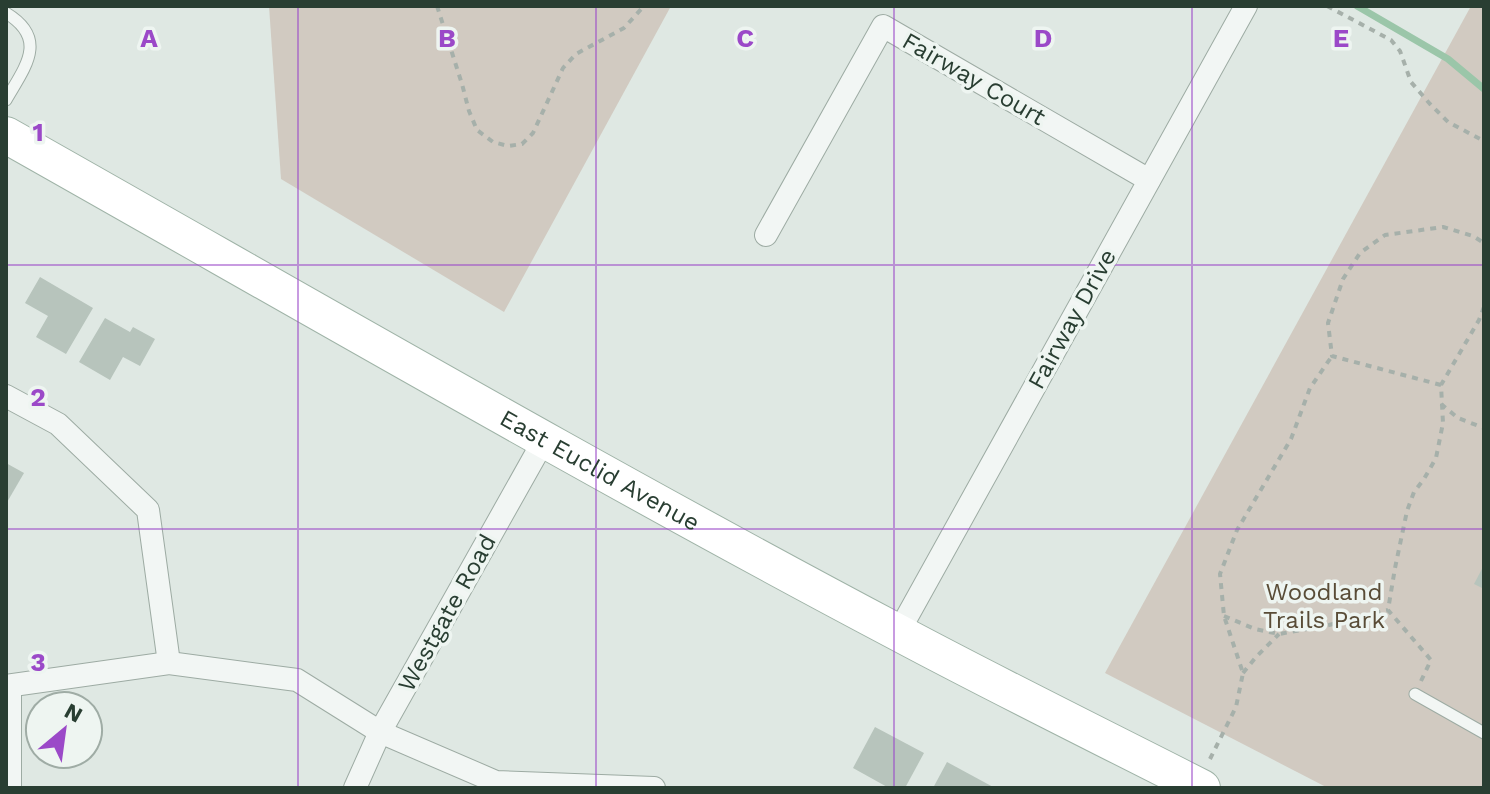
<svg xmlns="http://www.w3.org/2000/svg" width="1490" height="794" font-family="'Work Sans',sans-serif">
<rect width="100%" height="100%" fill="#dfe8e3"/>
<g fill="#d1cac1">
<path d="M269,6H671L504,312L281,179Z"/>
<path d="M1471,6H1484V788H1328L1105,673Z"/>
</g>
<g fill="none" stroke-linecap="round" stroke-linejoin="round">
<path stroke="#9bc6a9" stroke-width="7" d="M1357,6L1448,59L1484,89"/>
</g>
<g fill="#b7c4bc">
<path d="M40,277L93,308L66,354L36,337L48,316L25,303Z"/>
<path d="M105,318L130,332L133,327L155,339L140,366L123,357L110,380L79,362Z"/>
<path d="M6,463L24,473L6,504Z"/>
<path d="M1484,565V589L1474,584Z"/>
<path d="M875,727L924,753L905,788H889L853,768Z"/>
<path d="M947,762L995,788H933Z"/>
</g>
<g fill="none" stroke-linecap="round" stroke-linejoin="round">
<defs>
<g id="lane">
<path d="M6,13C49,39 25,67 6,100"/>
<path d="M1415,694L1484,733"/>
</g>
<g id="street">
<path d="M766,235L883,26L1149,180"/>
<path d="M6,396L58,424L148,510L169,663"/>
<path d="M898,633L1246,6"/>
<path d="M6,686L169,663L297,680L380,732L496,782L654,788"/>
<path d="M10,686V788"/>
<path d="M355,788L380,732L544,440"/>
</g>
<g id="primary">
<path id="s1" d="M6,135C302,302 596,473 897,632C998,686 1100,736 1202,788"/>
</g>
</defs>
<use href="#lane" stroke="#9daba3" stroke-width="13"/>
<use href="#street" stroke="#9daba3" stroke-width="24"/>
<use href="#primary" stroke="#9fb3a7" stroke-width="38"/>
<g stroke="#a6b0aa" stroke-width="4" stroke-dasharray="6 6" stroke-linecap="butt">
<path d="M437,6L462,84L469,111L477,130L493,142L508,146L522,144L533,133L563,68L576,54L624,28L644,6"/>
<path d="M1327,6L1391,40L1400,51L1411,82L1430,104L1448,122L1484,141"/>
<path d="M1441,385L1332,356L1328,323L1343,279L1360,253L1385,235L1443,227L1473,236L1484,243"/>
<path d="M1441,404L1458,418L1484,428"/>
<path d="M1224,616L1255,629L1279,634L1329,625L1388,610"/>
<path d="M1243,673L1256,657L1279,634"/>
<path d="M1421,681L1431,660L1388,610L1395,568L1407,511L1414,492L1424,479L1436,458L1443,423L1441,385L1479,320L1484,307"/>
<path d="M1210,759L1236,707L1243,673L1224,616L1220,574L1237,530L1291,439L1310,388L1332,356"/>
</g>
<use href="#lane" stroke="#f2f6f4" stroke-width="11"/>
<use href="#street" stroke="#f2f6f4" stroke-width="22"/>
<use href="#primary" stroke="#fff" stroke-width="36"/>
</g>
<path fill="none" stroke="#9b49c8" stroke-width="2" stroke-opacity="0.55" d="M298,6V788M596,6V788M894,6V788M1192,6V788M6,265H1484M6,529H1484"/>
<g text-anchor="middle" stroke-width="7" stroke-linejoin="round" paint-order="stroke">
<g font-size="24" fill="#293e32" stroke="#eef5f1">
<text transform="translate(974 79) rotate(30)" y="8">Fairway Court</text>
<text transform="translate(1072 319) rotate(-61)" y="8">Fairway Drive</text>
<text dy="8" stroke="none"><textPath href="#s1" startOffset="682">East Euclid Avenue</textPath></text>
<text transform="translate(447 613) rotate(-61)" y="8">Westgate Road</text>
</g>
<g font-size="24" fill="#594c37" stroke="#eef5f1">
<text x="1324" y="600">Woodland<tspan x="1324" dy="28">Trails Park</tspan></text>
</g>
</g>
<g font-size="26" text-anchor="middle" font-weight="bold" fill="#9b49c8" stroke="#eef5f1" stroke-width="7" stroke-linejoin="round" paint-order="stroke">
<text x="149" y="47">A</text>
<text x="447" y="47">B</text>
<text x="745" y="47">C</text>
<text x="1043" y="47">D</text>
<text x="1341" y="47">E</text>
<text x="38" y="141">1</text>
<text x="38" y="406">2</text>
<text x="38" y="671">3</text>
</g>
<rect width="1490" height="794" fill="none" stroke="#293e32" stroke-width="16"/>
<g transform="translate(64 730) rotate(29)"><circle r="38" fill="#eef5f1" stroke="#9faca5" stroke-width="2"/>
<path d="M0-6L14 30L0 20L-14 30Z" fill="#9b49c8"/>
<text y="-12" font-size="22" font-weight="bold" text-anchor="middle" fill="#293e32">N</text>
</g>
</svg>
